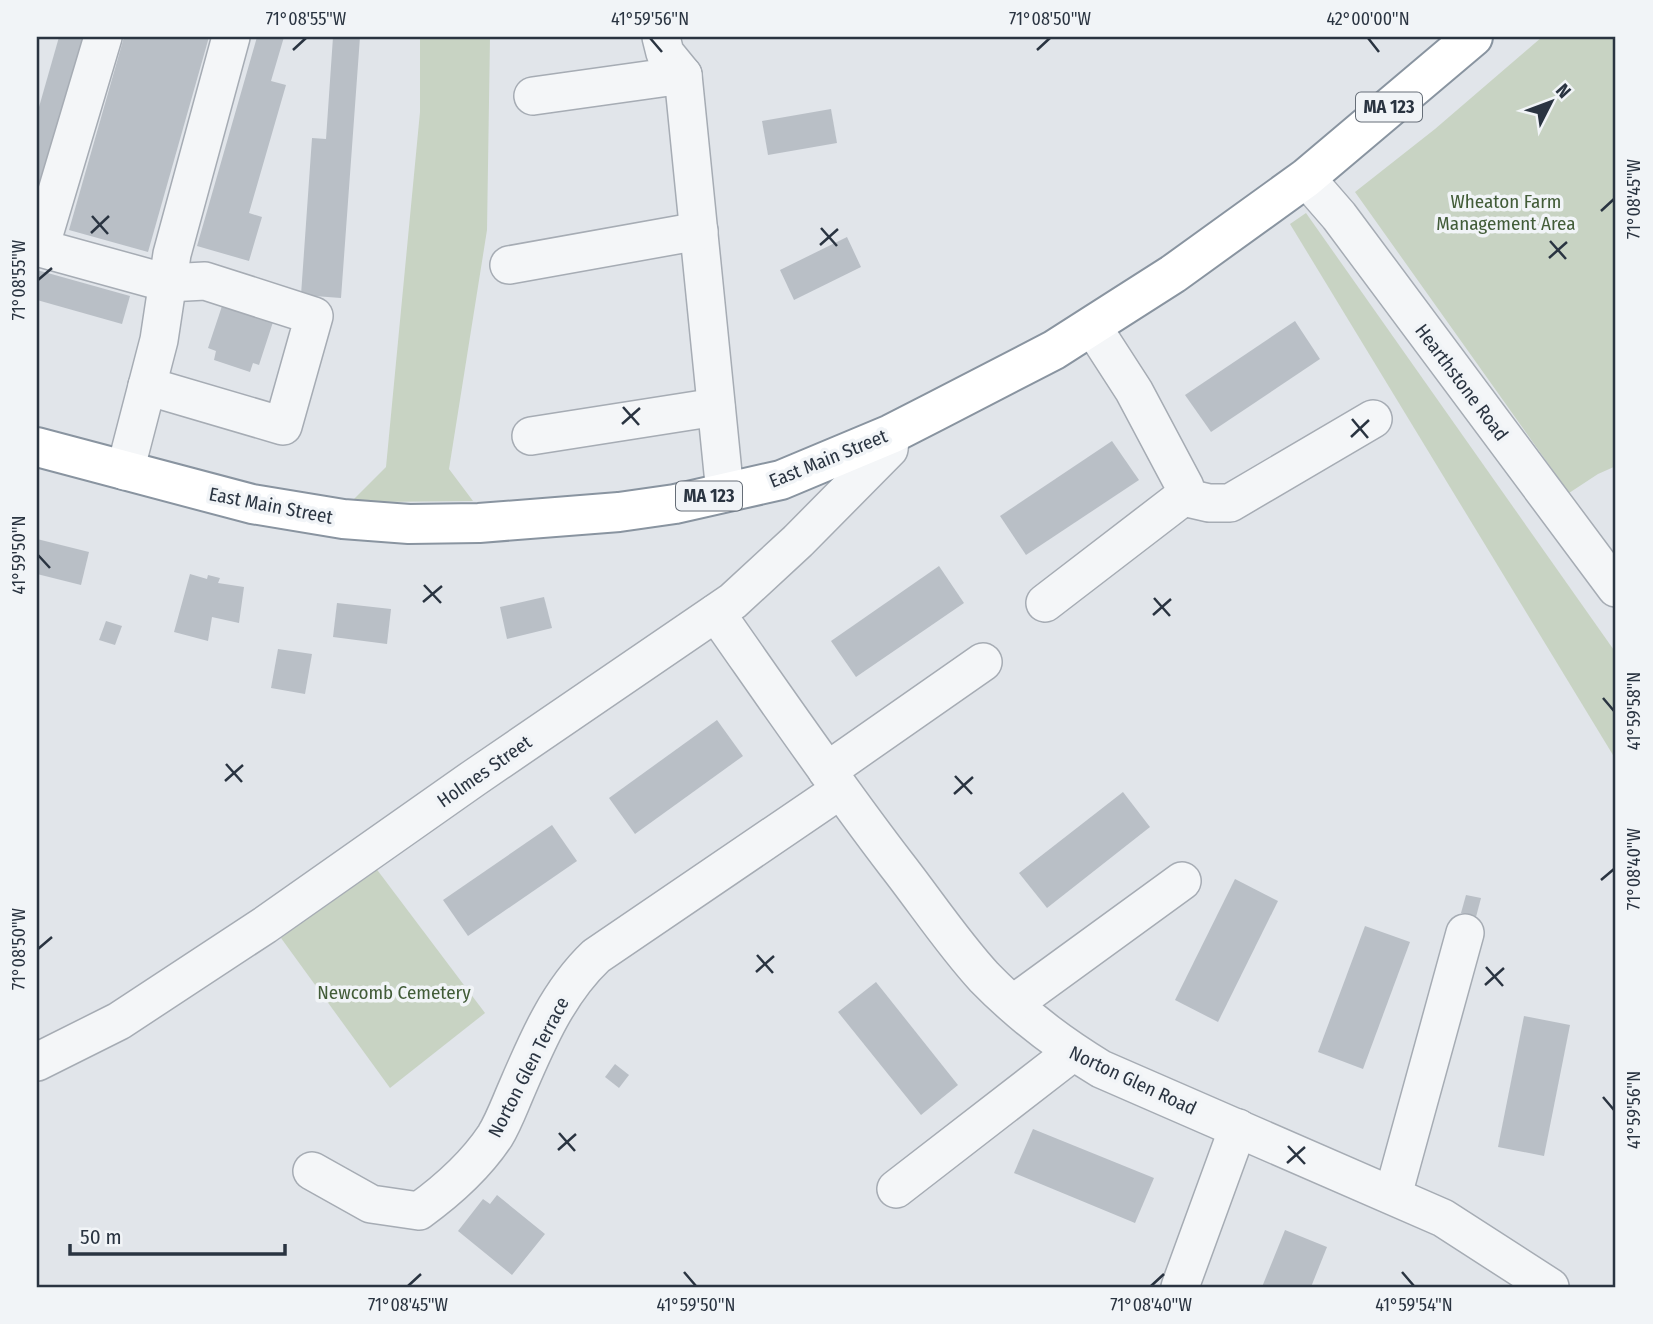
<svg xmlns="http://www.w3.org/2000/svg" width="1653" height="1324" font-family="'Fira Sans Condensed',sans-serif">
<rect width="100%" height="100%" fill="#e1e5ea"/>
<g fill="#c8d3c3">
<path d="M420,37H490L487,230L449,469L473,501L373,502L353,500L386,467L420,112Z"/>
<path d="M1542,37L1616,38V466L1598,474L1569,493L1355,192L1435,129Z"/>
<path d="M1306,213L1616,653V760L1290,224Z"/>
<path d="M375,867L485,1013L390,1088L281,938Z"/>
</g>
<g fill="#b9bfc6">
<path d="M59,37H84L37,197V114Z"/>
<path d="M124,37H209L148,252L69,230Z"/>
<path d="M257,37H284L271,81L286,85L249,213L262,217L249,261L197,246Z"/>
<path d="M333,37H360L341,298L301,295L312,138L326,139Z"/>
<path d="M831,109L837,143L768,155L762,121Z"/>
<path d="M847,237L861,267L794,300L780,270Z"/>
<path d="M37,270L130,296L122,324L37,300Z"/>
<path d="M222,306L273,322L259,365L253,363L250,372L214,360L216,351L208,348Z"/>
<path d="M1295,321L1320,359L1211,432L1185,395Z"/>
<path d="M1112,441L1139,480L1026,555L1000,516Z"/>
<path d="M37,539L89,552L81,585L37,574Z"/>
<path d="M939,566L964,603L856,677L831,641Z"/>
<path d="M190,574L207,579L208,575L220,578L218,583L244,587L239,623L212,617L208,641L174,632Z"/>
<path d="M544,597L552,628L507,639L500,607Z"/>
<path d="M337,603L391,609L387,644L333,637Z"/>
<path d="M106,621L122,626L115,645L99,640Z"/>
<path d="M278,649L312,654L305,694L271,688Z"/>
<path d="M717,720L743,756L635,834L609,798Z"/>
<path d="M1123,792L1150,827L1047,908L1019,873Z"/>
<path d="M552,825L577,861L468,936L443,900Z"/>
<path d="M1235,879L1278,901L1218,1022L1175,1000Z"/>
<path d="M1466,895L1481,898L1476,917L1461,913Z"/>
<path d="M1365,926L1410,942L1363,1069L1318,1052Z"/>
<path d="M876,982L958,1085L921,1115L838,1012Z"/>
<path d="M1524,1016L1570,1025L1544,1156L1498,1147Z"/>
<path d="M615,1064L629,1075L619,1088L605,1077Z"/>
<path d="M1033,1129L1154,1178L1135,1223L1014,1173Z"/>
<path d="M497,1195L545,1234L512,1275L458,1231L483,1199L490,1204Z"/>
<path d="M1285,1230L1327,1247L1311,1287H1262Z"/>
</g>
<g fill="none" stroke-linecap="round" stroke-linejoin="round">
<defs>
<g id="minor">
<path d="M103,37L40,248L167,283L205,281L314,316L283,426L147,386"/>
<path d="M661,37L665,53L683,75"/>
<path d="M533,96L683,75L725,493"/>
<path d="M1306,178L1339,216L1616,588"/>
<path d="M509,265L699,231"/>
<path d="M531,436L716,407"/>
<path d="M125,471L159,340L172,254L231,37"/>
<path d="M1183,497L1209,503H1230L1373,419"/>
<path d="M1045,603L1183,497L1185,487L1134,391L1092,326"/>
<path d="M716,613C775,697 833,782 896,864C925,901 952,942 984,977C1019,1013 1058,1043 1101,1069L1443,1218L1550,1287"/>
<path d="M827,771L983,662"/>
<path d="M1013,1004L1182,881"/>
<path d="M37,1062L119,1021L265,925L474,778L733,601L798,541L889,449L891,434"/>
<path d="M312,1171L371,1204L419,1211C448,1190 475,1166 495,1136C503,1123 509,1107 515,1093C536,1044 557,993 596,956L840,790"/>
<path d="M896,1189L1073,1052"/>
<path d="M1393,1195L1465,933"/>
<path d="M1180,1287L1238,1128"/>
</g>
<path id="highway" d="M37,447L252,504L343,519L409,524L479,523L619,512L675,504L781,480L891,434L936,411L1054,350L1115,311L1173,274L1306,178L1473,37"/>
</defs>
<use href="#minor" stroke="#a6acb4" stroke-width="40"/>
<use href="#highway" stroke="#8994a0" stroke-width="42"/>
<use href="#minor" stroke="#f4f6f8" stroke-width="37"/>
<use href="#highway" stroke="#fff" stroke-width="38"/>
</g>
<path fill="none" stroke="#2a3441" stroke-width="2.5" d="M650,38L662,52M1368,38L1379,52M293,50L306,38M1037,50L1050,38M1601,211L1614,199M92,216L108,234M821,228L837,246M91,233L109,216M1550,241L1566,259M820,245L838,229M1549,258L1567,242M38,280L52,268M623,407L639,425M1352,419L1368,438M622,424L640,408M1351,437L1369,420M38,555L50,568M424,585L441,603M1154,598L1170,616M423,602L442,586M1153,615L1171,599M1603,698L1614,711M226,764L242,782M955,776L972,794M225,781L243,765M954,794L973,777M1601,880L1614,869M38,949L52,937M757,955L773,973M1486,967L1503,986M756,972L774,956M1485,985L1504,968M1603,1097L1614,1110M559,1133L575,1151M1288,1146L1305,1164M558,1150L576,1134M1287,1163L1305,1147M684,1272L696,1286M1402,1272L1414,1286M408,1286L421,1274M1151,1286L1164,1274"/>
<g text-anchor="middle" stroke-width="7" stroke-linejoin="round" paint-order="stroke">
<g fill="#f1f4f7" stroke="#666e78" stroke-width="2">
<rect x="1356" y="92.5" width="66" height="29" rx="5"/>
<rect x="676" y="481.5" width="66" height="29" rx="5"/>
</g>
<g font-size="18" font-weight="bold" fill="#2a3441">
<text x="1389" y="113">MA 123</text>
<text x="709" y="502">MA 123</text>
</g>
<g font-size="19" fill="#425c38" stroke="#f1f4f7">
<text x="1506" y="208">Wheaton Farm<tspan x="1506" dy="22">Management Area</tspan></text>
<text x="394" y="999">Newcomb Cemetery</text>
</g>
<g font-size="19" fill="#2a3441" stroke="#f1f4f7">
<text transform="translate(1462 382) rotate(53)" y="7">Hearthstone Road</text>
<text transform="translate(828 458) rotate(-22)" y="7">East Main Street</text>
<text transform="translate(271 505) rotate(11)" y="7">East Main Street</text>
<text transform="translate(484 771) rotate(-35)" y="7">Holmes Street</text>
<text transform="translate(528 1067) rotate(-63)" y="7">Norton Glen Terrace</text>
<text transform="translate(1133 1080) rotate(25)" y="7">Norton Glen Road</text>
</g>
</g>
<rect width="1653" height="1324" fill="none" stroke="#f1f4f7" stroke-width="77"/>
<g transform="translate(1551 102) rotate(48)" stroke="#f1f4f7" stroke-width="5" paint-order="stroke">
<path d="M0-5L12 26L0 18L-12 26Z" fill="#2a3441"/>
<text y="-10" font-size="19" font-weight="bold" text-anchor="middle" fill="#2a3441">N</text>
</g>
<path d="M70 1244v10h215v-10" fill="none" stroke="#2a3441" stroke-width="3.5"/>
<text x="80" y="1244" font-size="21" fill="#2a3441" stroke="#f1f4f7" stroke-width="5" paint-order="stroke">50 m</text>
<rect x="38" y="38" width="1576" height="1248" fill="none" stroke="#2a3441" stroke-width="2.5"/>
<g font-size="18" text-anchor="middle" fill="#2a3441">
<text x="306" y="25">71°08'55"W</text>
<text x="650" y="25">41°59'56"N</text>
<text x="1050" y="25">71°08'50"W</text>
<text x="1368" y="25">42°00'00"N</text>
<text transform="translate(1634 199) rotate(-90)" y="6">71°08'45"W</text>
<text transform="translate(19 280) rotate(-90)" y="6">71°08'55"W</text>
<text transform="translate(19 555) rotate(-90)" y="6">41°59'50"N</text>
<text transform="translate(1634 711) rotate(-90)" y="6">41°59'58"N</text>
<text transform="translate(1634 869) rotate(-90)" y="6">71°08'40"W</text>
<text transform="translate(19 949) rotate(-90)" y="6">71°08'50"W</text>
<text transform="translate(1634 1110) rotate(-90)" y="6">41°59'56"N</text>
<text x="408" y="1311">71°08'45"W</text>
<text x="696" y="1311">41°59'50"N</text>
<text x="1151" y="1311">71°08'40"W</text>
<text x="1414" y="1311">41°59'54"N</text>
</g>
</svg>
